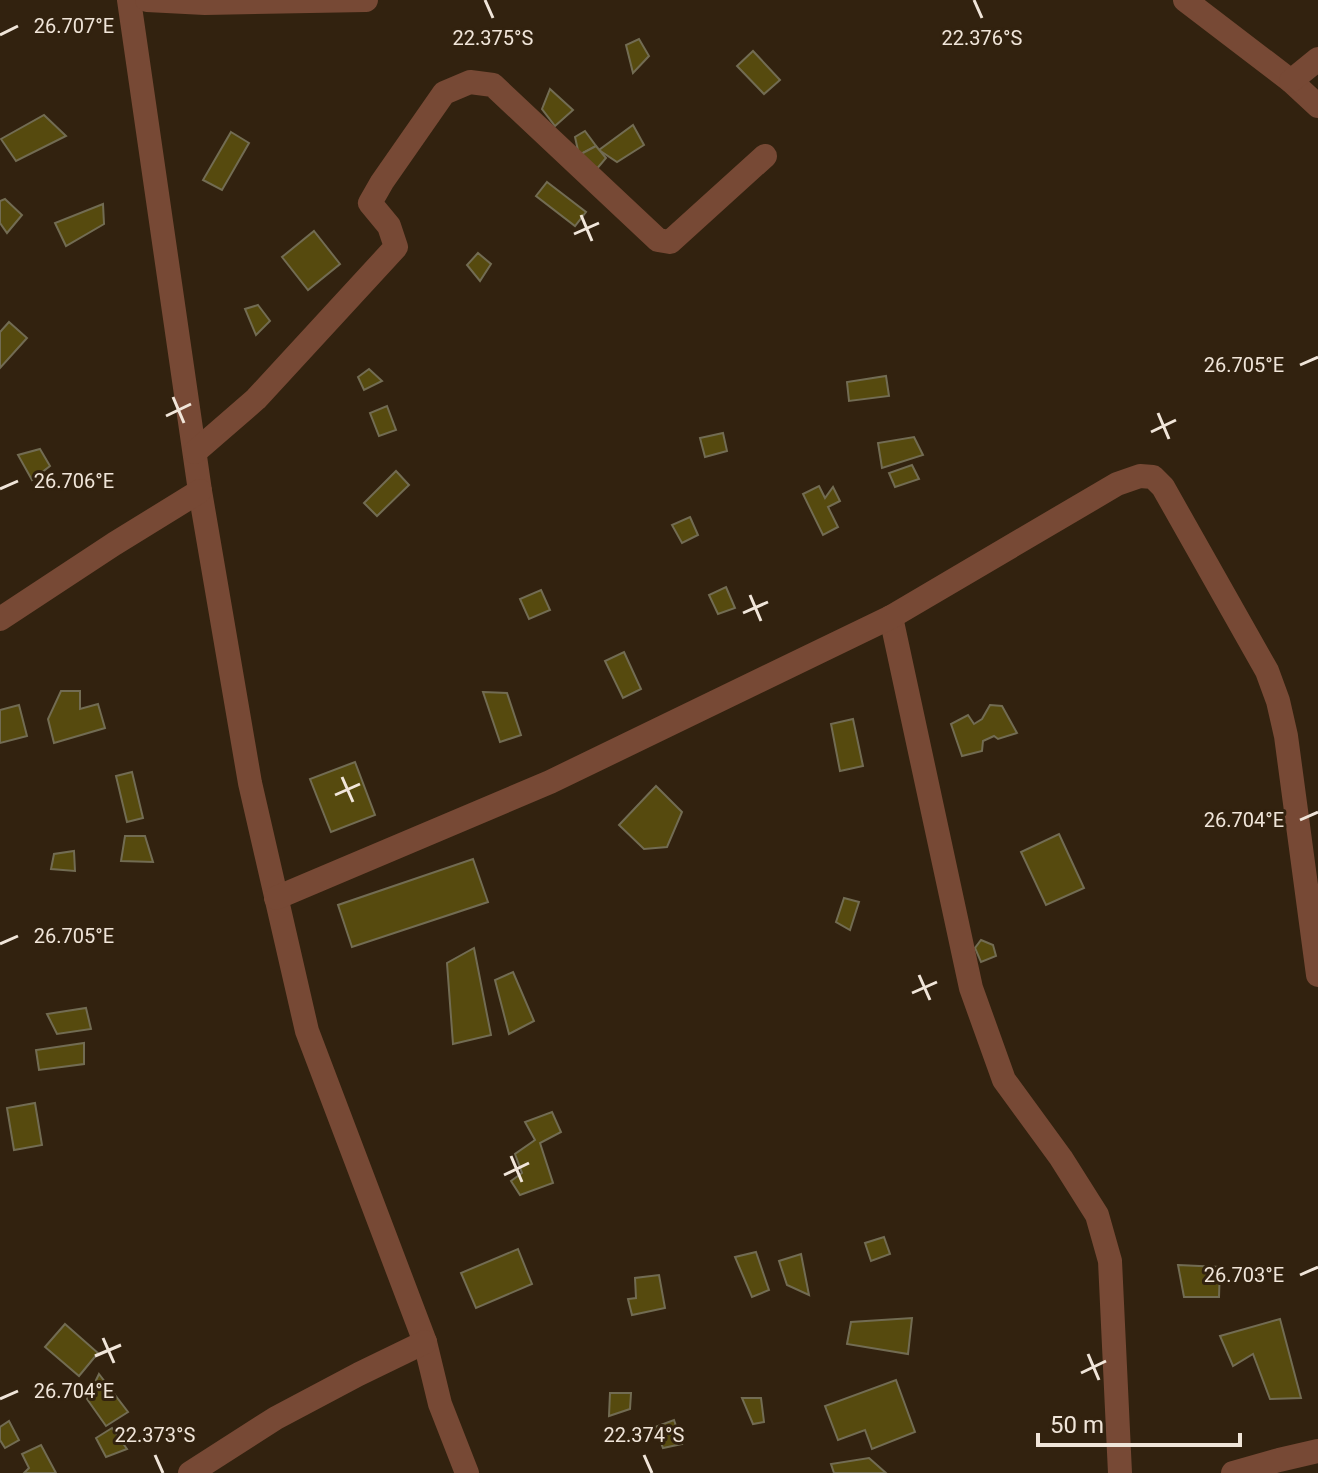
<svg xmlns="http://www.w3.org/2000/svg" width="1318" height="1473" font-family="Roboto,sans-serif">
<rect width="100%" height="100%" fill="#32220f"/>
<g fill="#564a0e" stroke="#726c53" stroke-width="2">
<path d="M639,39L649,56L633,73L626,45Z"/>
<path d="M753,51L780,80L764,94L737,66Z"/>
<path d="M550,89L573,110L555,126L542,109Z"/>
<path d="M44,115L66,136L16,161L1,139Z"/>
<path d="M633,125L644,145L617,162L599,150Z"/>
<path d="M585,131L596,146L579,155L575,137Z"/>
<path d="M231,132L249,143L222,190L203,180Z"/>
<path d="M596,146L606,158L595,171L579,155Z"/>
<path d="M547,182L586,212L575,226L536,196Z"/>
<path d="M5,199L22,215L7,233L0,223V201Z"/>
<path d="M103,204L104,224L66,246L55,223Z"/>
<path d="M314,231L340,264L308,290L282,257Z"/>
<path d="M478,253L491,264L480,281L467,265Z"/>
<path d="M258,305L270,321L256,335L245,309Z"/>
<path d="M9,322L27,338L0,368V332Z"/>
<path d="M369,369L382,381L364,390L358,377Z"/>
<path d="M886,376L889,396L849,401L847,382Z"/>
<path d="M387,406L396,430L379,436L370,413Z"/>
<path d="M723,433L727,451L705,457L700,438Z"/>
<path d="M914,437L923,455L882,468L878,443Z"/>
<path d="M40,449L50,466L32,480L18,455Z"/>
<path d="M912,465L919,479L895,487L889,473Z"/>
<path d="M396,471L409,485L377,516L364,503Z"/>
<path d="M819,486L825,498L833,487L840,501L828,507L838,527L823,535L803,494Z"/>
<path d="M690,517L698,535L682,543L672,525Z"/>
<path d="M726,587L735,608L718,614L709,595Z"/>
<path d="M541,590L550,610L529,619L520,599Z"/>
<path d="M624,652L641,689L623,698L605,661Z"/>
<path d="M61,691H80V709L98,704L105,728L54,743L48,719Z"/>
<path d="M483,692L507,693L521,735L500,742Z"/>
<path d="M19,705L27,736L0,743V710Z"/>
<path d="M990,705L1002,706L1017,733L998,739L994,736L983,741L982,751L962,756L951,724L968,715L974,724L982,719Z"/>
<path d="M853,719L863,766L840,771L831,724Z"/>
<path d="M355,762L375,815L331,832L310,779Z"/>
<path d="M132,772L143,818L127,822L116,776Z"/>
<path d="M656,786L682,812L667,847L644,849L619,825Z"/>
<path d="M1059,834L1084,888L1046,905L1021,852Z"/>
<path d="M125,836H145L153,862L121,861Z"/>
<path d="M74,851L75,871L51,869L54,854Z"/>
<path d="M473,859L488,902L352,947L338,905Z"/>
<path d="M844,898L859,902L850,930L836,922Z"/>
<path d="M981,940L993,945L996,956L981,962L975,948Z"/>
<path d="M474,948L491,1035L453,1044L447,963Z"/>
<path d="M513,972L534,1021L509,1034L495,980Z"/>
<path d="M86,1008L91,1029L57,1034L47,1014Z"/>
<path d="M84,1043V1064L39,1070L36,1050Z"/>
<path d="M35,1103L42,1145L14,1150L7,1108Z"/>
<path d="M552,1112L561,1132L540,1143L553,1183L520,1195L511,1181L522,1173L515,1154L535,1140L525,1122Z"/>
<path d="M884,1237L890,1254L871,1261L865,1243Z"/>
<path d="M518,1249L532,1284L476,1308L461,1273Z"/>
<path d="M756,1252L769,1290L752,1297L735,1257Z"/>
<path d="M801,1254L809,1295L787,1285L779,1261Z"/>
<path d="M1178,1265L1220,1267L1219,1297H1184Z"/>
<path d="M659,1275L665,1308L632,1315L628,1299L636,1298L635,1278Z"/>
<path d="M912,1318L908,1354L847,1344L851,1322Z"/>
<path d="M1280,1319L1301,1398L1270,1399L1253,1354L1233,1366L1220,1336Z"/>
<path d="M65,1324L98,1353L79,1376L45,1347Z"/>
<path d="M99,1374L128,1412L106,1426L87,1399Z"/>
<path d="M896,1380L915,1432L872,1449L865,1430L838,1440L825,1406Z"/>
<path d="M610,1393H631L630,1409L609,1416Z"/>
<path d="M742,1398H761L764,1422L753,1424Z"/>
<path d="M674,1420L682,1444L663,1448L655,1427Z"/>
<path d="M9,1421L19,1440L5,1448L0,1440V1427Z"/>
<path d="M112,1428L127,1449L106,1457L96,1438Z"/>
<path d="M41,1445L56,1473H24L29,1468L22,1454Z"/>
<path d="M869,1458L886,1473H834L831,1464Z"/>
</g>
<g fill="none" stroke-linecap="round" stroke-linejoin="round">
<g stroke="#774935" stroke-width="24">
<path d="M129,0L200,491L250,783L307,1031L425,1342L440,1404L467,1473"/>
<path d="M147,0L205,3L366,0"/>
<path d="M1185,0L1291,81L1318,106"/>
<path d="M1291,81L1318,59"/>
<path d="M195,452L256,399L396,247L389,226L370,203L382,182L444,93L470,82L493,85L658,240L670,242L765,156"/>
<path d="M891,617L971,988L1004,1080L1061,1158L1097,1215L1110,1261L1120,1473"/>
<path d="M0,619L114,544L200,491"/>
<path d="M276,898L550,782L891,617L1117,484L1140,476L1153,477L1163,487L1267,671L1278,701L1286,736L1318,975"/>
<path d="M190,1473L276,1418L359,1374L425,1342"/>
<path d="M1233,1473L1279,1460L1318,1451"/>
</g>
</g>
<path fill="none" stroke="#f0e5d9" stroke-width="3" d="M485,0L493,18M974,0L982,18M0,35L18,26M581,215L592,241M574,234L599,223M1300,365L1318,357M173,397L184,423M1158,413L1169,439M166,416L191,404M1151,432L1176,420M0,489L18,481M750,595L761,621M743,613L768,602M342,777L353,802M335,795L360,784M1300,820L1318,812M0,944L18,936M919,975L930,1000M912,993L937,982M511,1156L522,1182M504,1175L529,1163M1300,1275L1318,1267M103,1338L114,1363M1088,1354L1099,1380M95,1356L121,1345M1081,1373L1106,1361M0,1399L18,1391M155,1455L163,1473M644,1455L652,1473"/>
<g font-size="20" text-anchor="middle" fill="#f0e5d9" stroke="#32220f" stroke-width="6" stroke-linejoin="round" paint-order="stroke">
<text x="74" y="33">26.707°E</text>
<text x="982" y="45">22.376°S</text>
<text x="493" y="45">22.375°S</text>
<text x="1244" y="372">26.705°E</text>
<text x="74" y="488">26.706°E</text>
<text x="1244" y="827">26.704°E</text>
<text x="74" y="943">26.705°E</text>
<text x="1244" y="1282">26.703°E</text>
<text x="74" y="1398">26.704°E</text>
<text x="155" y="1442">22.373°S</text>
<text x="644" y="1442">22.374°S</text>
</g>
<path d="M1038 1433v12h202v-12" fill="none" stroke="#f0e5d9" stroke-width="4"/>
<text x="1050" y="1433" font-size="24" fill="#f0e5d9" stroke="#32220f" stroke-width="6" paint-order="stroke">50 m</text>
</svg>
